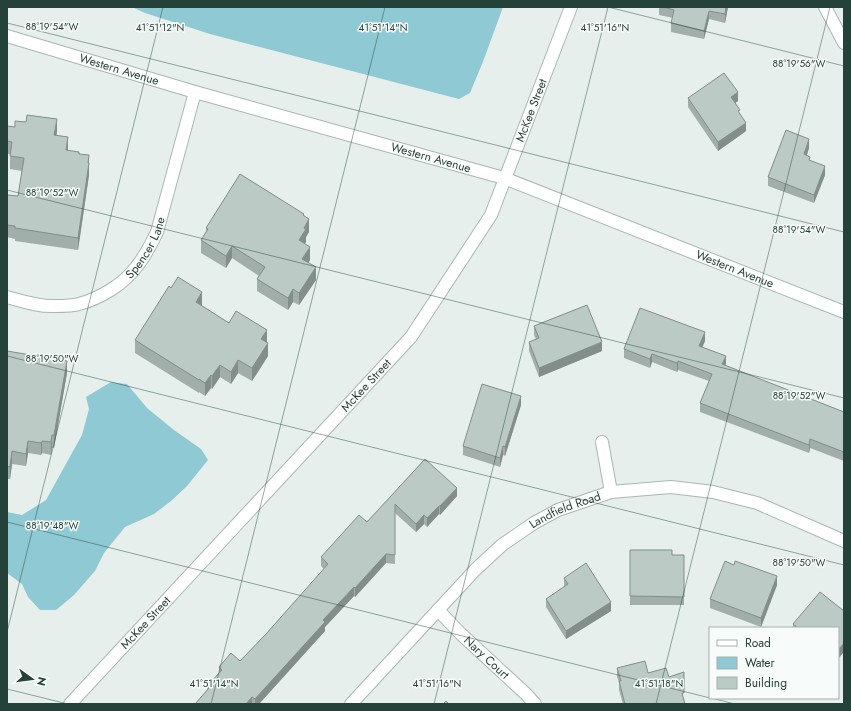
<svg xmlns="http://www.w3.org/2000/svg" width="851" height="711" font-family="Jost,sans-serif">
<rect width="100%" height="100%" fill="#e6efeb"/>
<g fill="#8ec9d4">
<path d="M132,7H503L484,59L470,93L459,99L210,34L145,13Z"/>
<path d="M111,382L127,384L147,408L174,430L201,449L208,460L187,486L171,501L154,514L125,527L104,553L95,571L74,595L56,610H40L28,597L22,584L7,573V512L22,515L46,500L82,435L89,409L86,397Z"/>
</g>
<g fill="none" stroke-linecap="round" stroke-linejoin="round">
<defs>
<g id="minor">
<path d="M825,7L844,43"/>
<path id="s1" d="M7,36L195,92L504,178L844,312"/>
<path id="s2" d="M7,297C22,301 39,307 55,306C62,306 72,306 79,304C101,298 124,284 137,266C146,255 151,244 157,232L195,92"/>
<path d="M602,442L611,492"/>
<path id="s3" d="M438,610L461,634L526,694L535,704"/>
<path id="s4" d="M70,704L411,337L491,215L571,7"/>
<path id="s5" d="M351,704L475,570L502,545L534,523L558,510L611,492L671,487L713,492L757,503L844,541"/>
</g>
</defs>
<use href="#minor" stroke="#a8b8b2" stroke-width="14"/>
<use href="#minor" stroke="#fff" stroke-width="12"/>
</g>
<g fill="#a1aea9">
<path d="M659,7H728L725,23L709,19L704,39L671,32V23L673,18L659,15Z"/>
<path d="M688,98L738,101L735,103L746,131L718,151L688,107Z"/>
<path d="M7,126L15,127L57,132L56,135L68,150L79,154L89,163V175L78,250L15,241V239L7,237V195L18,196L22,171L10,169V154H7Z"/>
<path d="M809,148L807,155L810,161L825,175L814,203L768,186V177Z"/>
<path d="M304,216L309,232L306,237V242L304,244L310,260L308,263L316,280L299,305L293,302L288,310L257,291V279L259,276L232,258L226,268L201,253V240L206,232V228Z"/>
<path d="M202,305V306L229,323L267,343L268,356L252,381L238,373L231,384L220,377L212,389L211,388L205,396L199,392V393L135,353V340Z"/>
<path d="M534,326L602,351L539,377L529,351V342L536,339L534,335Z"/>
<path d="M705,341L702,347L726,364L725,366L844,412V461L810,448L809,453L700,412V403L709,381L678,370L677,372L652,362L650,368L624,358V349Z"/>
<path d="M7,351L67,373L54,448H52L51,455L42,453L41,455L28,453L26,466L12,464L10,479H7Z"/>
<path d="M521,405L505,456L503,455L500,467L463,455V446Z"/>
<path d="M425,459L457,496L440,515L439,514L427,527L424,524L416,532L395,513V564L386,563L355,597L354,596L325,627V631L259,704H195L207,690V686L219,674V667L240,661L266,635V634L324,569L321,566V557L367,522Z"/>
<path d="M630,550L672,555H684V605H630Z"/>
<path d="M564,578L611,611L566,639L546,607V599L564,587Z"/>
<path d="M777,585L761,627L710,608V599Z"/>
<path d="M793,624L838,628H793Z"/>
<path d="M617,668L669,677L684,699L685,704H623L619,690V682L617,677Z"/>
</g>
<g fill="#838d89">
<path d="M726,7H728L725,23V14Z"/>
<path d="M709,11V19L704,39V31Z"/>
<path d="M738,92V101L731,106V97Z"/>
<path d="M57,119V132L54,147V135Z"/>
<path d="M746,123V131L718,151V142Z"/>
<path d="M68,137V149L66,162V150Z"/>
<path d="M809,139V148L804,163V154Z"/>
<path d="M89,155V175L78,250V238Z"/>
<path d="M825,166V175L814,203V195Z"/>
<path d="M309,219V232L306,237V242L299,253V240L304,228Z"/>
<path d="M232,246V258L226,268V256Z"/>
<path d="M310,247V260L302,271V259Z"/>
<path d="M316,267V280L299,305V293Z"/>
<path d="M293,289V302L288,310V298Z"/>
<path d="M202,292V305L196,315V302Z"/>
<path d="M267,330V343L261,339Z"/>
<path d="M705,332V341L699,355V346Z"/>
<path d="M602,342V351L539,377V368Z"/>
<path d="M268,343V356L252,381V368Z"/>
<path d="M652,354V362L650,368V359Z"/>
<path d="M726,356V364L722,373V364Z"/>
<path d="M238,360V373L231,384V372Z"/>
<path d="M67,361V373L54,448V435Z"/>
<path d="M678,361V370L677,372V363Z"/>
<path d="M220,365V377L212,389V376Z"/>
<path d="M211,375V388L205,396V383Z"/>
<path d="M521,396V405L505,456V447Z"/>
<path d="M52,435V448L51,455V442Z"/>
<path d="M810,439V448L809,453V445Z"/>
<path d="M28,441V453L26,466V454Z"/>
<path d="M42,441V453L41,455V443Z"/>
<path d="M503,446V455L500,467V458Z"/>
<path d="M12,451V464L10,479V467Z"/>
<path d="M457,488V496L440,515V506Z"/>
<path d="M439,506V514L427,527V518Z"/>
<path d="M424,515V524L416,532V524Z"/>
<path d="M386,554V563L355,597V588Z"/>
<path d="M777,576V585L761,627V618Z"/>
<path d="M354,587V596L325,627V631L259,704H255V699L323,620Z"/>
<path d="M611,602V611L566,639V631Z"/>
<path d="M844,643V652L838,659V650Z"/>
<path d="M252,697V704H246Z"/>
</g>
<g fill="#bbcac4" stroke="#838d89">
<path d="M663,7H726L725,14L709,11L704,31L671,23L674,10Z"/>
<path d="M724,73L738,92L731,97L740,110L738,111L746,123L718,142L688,98Z"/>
<path d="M27,115L57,119L54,135L68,137L66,150L79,152V154L89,155L88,163H89L78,238L15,228V226L7,225V195L18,196L24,158L10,156L12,142L7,141V126L15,127V121L26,122Z"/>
<path d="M786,130L809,139L804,154L810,157L809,160L825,166L814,195L768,177Z"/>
<path d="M240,174L304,214L303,215L309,219L304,228L306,229L299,240L310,247L302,259L316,267L299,293L293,289L288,298L257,279L265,267L232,246L226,256L201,240L208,229L206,228Z"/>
<path d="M178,277L202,292L196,302L229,323L236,311L267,330L261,339L268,343L252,368L238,360L231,372L220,365L212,376L211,375L205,383L199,379V380L135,340L169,286L171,288Z"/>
<path d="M587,305L602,342L539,368L529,342L539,338L534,326Z"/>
<path d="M640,308L705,332L699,346L726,356L722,364L844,412V452L810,439L809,445L700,403L712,374L678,361L677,363L652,354L650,359L624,349Z"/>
<path d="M7,351L67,361L54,435H52L51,442L42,441L41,443L28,441L26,454L12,451L10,467L7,466Z"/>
<path d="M482,384L521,396L505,447L503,446L500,458L463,446Z"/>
<path d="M425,459L457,488L440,506H439L427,518L424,515L416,524L395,504V555L386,554L355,588L354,587L323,620L325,622L255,699L252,697L246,704H195L209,688L207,686L222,670L219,667L231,653L240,661L266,634L328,564L321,557L359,515L367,522Z"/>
<path d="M630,550H672V555H684V597L630,596Z"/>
<path d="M725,561L734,565L735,561L777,576L761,618L710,599Z"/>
<path d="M586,563L611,602L566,631L546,599L568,584L564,578Z"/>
<path d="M820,592L844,611V643L838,650V628H798L793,624Z"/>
<path d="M645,661L648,673L666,668L669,677L684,672V693H682L685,704H625L619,681H621L617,668Z"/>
<path d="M446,701L449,704H443Z"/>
</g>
<path fill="none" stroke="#24423a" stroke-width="1" stroke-opacity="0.45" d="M608,7L844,66M7,23L844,232M7,190L844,398M7,356L844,565M7,522L710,698M7,632L163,7M7,689L68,704M711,698L735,704M211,704L385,7M434,704L608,7M656,704L830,7"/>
<g text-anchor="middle" stroke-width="3" stroke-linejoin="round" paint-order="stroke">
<g font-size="12" fill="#24423a" stroke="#f7fbf9">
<text dy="4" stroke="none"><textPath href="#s1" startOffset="117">Western Avenue</textPath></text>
<text dy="4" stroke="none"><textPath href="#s4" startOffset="759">McKee Street</textPath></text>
<text dy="4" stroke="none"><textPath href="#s1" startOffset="441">Western Avenue</textPath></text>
<text dy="4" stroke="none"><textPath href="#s2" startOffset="164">Spencer Lane</textPath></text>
<text dy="4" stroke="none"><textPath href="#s1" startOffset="765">Western Avenue</textPath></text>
<text dy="4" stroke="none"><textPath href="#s4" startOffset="435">McKee Street</textPath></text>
<text dy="4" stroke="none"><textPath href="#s5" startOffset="292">Landfield Road</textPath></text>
<text dy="4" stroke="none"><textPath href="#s4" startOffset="111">McKee Street</textPath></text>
<text dy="4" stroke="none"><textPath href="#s3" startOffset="68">Nary Court</textPath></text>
</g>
</g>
<g font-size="10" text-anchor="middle" fill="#24423a" stroke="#f7fbf9" stroke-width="3" stroke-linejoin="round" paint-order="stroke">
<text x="52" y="30">88°19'54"W</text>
<text x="160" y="31">41°51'12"N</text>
<text x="383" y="31">41°51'14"N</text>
<text x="605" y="31">41°51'16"N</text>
<text x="799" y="67">88°19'56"W</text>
<text x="52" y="196">88°19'52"W</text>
<text x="799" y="233">88°19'54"W</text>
<text x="52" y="362">88°19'50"W</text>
<text x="799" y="399">88°19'52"W</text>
<text x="52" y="529">88°19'48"W</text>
<text x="799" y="566">88°19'50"W</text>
<text x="214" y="687">41°51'14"N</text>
<text x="437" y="687">41°51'16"N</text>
<text x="659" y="687">41°51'18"N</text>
</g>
<rect width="851" height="711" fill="none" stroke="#24423a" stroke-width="16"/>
<rect x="709" y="627" width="130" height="72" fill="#f7fbf9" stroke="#a3b1ad"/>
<rect x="717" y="640" width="20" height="6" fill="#ffffff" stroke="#a3b1ad"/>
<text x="745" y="647" font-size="12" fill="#24423a">Road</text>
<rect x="717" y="657" width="20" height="12" fill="#8ec9d4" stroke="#a3b1ad"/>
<text x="745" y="667" font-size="12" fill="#24423a">Water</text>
<rect x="717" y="677" width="20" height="12" fill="#bbcac4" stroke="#a3b1ad"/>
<text x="745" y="687" font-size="12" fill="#24423a">Building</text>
<g transform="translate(32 679) rotate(104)" stroke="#f7fbf9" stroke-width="3" paint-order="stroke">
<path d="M0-3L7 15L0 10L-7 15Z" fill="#24423a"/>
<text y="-6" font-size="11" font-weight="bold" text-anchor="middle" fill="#24423a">N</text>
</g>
</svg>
